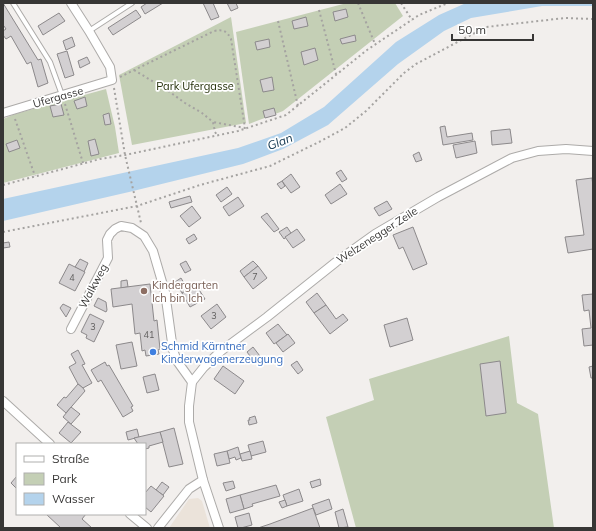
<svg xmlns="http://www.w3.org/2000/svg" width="596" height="531" font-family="Mulish,sans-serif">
<rect width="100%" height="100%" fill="#f2efed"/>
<path fill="#ebe3da" d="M198,498L202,501L210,528H169L189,499Z"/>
<g fill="#c4cfb5">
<path d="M347,3H395L403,16L283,111L249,124L236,32Z"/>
<path d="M231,17L246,123L132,145L119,75Z"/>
<path d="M106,89L115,127L119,153L3,183V119L15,114Z"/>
<path d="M509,336L517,403L538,414L554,528H356L326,417L374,400L369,379Z"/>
</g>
<path fill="#b4d3ec" d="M466,3H593V6H542L471,18L444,31L398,64L328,125L283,149L243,164L129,192L3,221V199L238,148L281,133L324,107L396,42L439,15Z"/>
<g fill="#d3d0d2" stroke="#8c898b">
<path d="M3,3L38,60L41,59L48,83L38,87L31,62L27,64L11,36L6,39L3,35V31L6,29L4,26H3Z"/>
<path d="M147,3H163L145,14L141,7Z"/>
<path d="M203,3H213L219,17L211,20Z"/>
<path d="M227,3H236L238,8L231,11Z"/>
<path d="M346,9L348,17L335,21L333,12Z"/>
<path d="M136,10L141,17L113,35L108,28Z"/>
<path d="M59,13L65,21L43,35L38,26Z"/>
<path d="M306,17L308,26L294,29L292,21Z"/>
<path d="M355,35L356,41L342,44L340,39Z"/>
<path d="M72,37L75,46L66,50L63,41Z"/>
<path d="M269,39L270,47L257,50L255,42Z"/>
<path d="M315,48L318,60L304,65L301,52Z"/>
<path d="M67,51L74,75L65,78L57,54Z"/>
<path d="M87,57L90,63L80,68L78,61Z"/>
<path d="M272,77L274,90L263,92L260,80Z"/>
<path d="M85,97L87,106L77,109L74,101Z"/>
<path d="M61,104L64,115L53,117L50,106Z"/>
<path d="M274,108L276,115L265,118L263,111Z"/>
<path d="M109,113L111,124L105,125L103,115Z"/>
<path d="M445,126L447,137L472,133L473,140L443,145L440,127Z"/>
<path d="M510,129L512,143L492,145L491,131Z"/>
<path d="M95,139L99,154L91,156L88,141Z"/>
<path d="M17,140L20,148L9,152L6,144Z"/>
<path d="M475,141L477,153L456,158L453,145Z"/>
<path d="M419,152L422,160L416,162L413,155Z"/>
<path d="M341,170L347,179L342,182L336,173Z"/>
<path d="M291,174L300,187L291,193L282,181Z"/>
<path d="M592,178L593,186V249L568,253L565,237L584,235L576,180Z"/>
<path d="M282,181L285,186L281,189L277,184Z"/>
<path d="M340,184L347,194L331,204L325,195Z"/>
<path d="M227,187L232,194L221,202L216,195Z"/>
<path d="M190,196L192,202L171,208L169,202Z"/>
<path d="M238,197L244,206L229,216L223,207Z"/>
<path d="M387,201L392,209L379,216L374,208Z"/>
<path d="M192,206L201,218L189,227L180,216Z"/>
<path d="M267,213L279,229L274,232L261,217Z"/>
<path d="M287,227L291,233L284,239L279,232Z"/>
<path d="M413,227L427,264L413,270L403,247L399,249L393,235Z"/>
<path d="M297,229L305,240L293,248L285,237Z"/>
<path d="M194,234L197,239L189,244L186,239Z"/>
<path d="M9,242L10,247L3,248V243Z"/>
<path d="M80,259L88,263L84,272L75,267Z"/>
<path d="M186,261L191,270L185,273L180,264Z"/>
<path d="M253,261L258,266L244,277L240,271Z"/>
<path d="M69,264L85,272L75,291L59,283Z"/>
<path d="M258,266L267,278L253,289L244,277Z"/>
<path d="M181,278L188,290L182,293L175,282Z"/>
<path d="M127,280L128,287L121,288V281Z"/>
<path d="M150,284L154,321L157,320L160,349L158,350L159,354L146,356L145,350L142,351L140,333L135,334L132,304L113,307L111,289Z"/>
<path d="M196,285L205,299L190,307L182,293Z"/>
<path d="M317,293L326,305L314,313L306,302Z"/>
<path d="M593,294V346V345L584,346L582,329L591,328L589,310L584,311L582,295Z"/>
<path d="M98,298L106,302L107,310L106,312L94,306Z"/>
<path d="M63,304L71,308L66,317L60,308Z"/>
<path d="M217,304L226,317L211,329L201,316Z"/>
<path d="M326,305L336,319L343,314L348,320L330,334L314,313Z"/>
<path d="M90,314L104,321L94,342L86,338L87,335L81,332Z"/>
<path d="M407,318L413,340L390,347L384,325Z"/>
<path d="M278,324L287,335L274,344L266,333Z"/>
<path d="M288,334L295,343L283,352L276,343Z"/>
<path d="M132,342L137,366L121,369L116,345Z"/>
<path d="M253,347L263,360L256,364L247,352Z"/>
<path d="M78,350L85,364L82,365L92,383L83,388L78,384L69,367L76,363L71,354Z"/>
<path d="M297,361L303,370L298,374L291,365Z"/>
<path d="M500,361L506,413L486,416L480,364Z"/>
<path d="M105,362L107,366L109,365L133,406L131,407L133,411L123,417L101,380L98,382L91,370Z"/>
<path d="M223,366L244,381L235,394L214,379Z"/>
<path d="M593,366V378H591L589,367Z"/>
<path d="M155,374L159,390L147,393L143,377Z"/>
<path d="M78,384L83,388L85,391L66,413L57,405L64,397L66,398Z"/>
<path d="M71,407L80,414L71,424L63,417Z"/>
<path d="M255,416L257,423L249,425L248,420H250L249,418Z"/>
<path d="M68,422L81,432L71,443L59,433Z"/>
<path d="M174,428L183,464L169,467L160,432Z"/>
<path d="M137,429L139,437L128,440L126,432Z"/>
<path d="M160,432L163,442L149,446V448L145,449V444H138L134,438Z"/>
<path d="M263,441L266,452L251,456L248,445Z"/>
<path d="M238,447L241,458L236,460L235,457L229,459L227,451Z"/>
<path d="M227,451L230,463L217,466L214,454Z"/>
<path d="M250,451L252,459L242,461L240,454Z"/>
<path d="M17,476V489L11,483Z"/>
<path d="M320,479L321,485L312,488L310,482Z"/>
<path d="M233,481L235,488L226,491L223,483Z"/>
<path d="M162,482L169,487L163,495L156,490Z"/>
<path d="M276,485L280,496L252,504L253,506L244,509L240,495Z"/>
<path d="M151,486L164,496L151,512L145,507V493Z"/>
<path d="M299,489L303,501L287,506L283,495Z"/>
<path d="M240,495L244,509L230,513L226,499Z"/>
<path d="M329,499L332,509L316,515L312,505Z"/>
<path d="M285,500L287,506L282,508L279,502Z"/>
<path d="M313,508L320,528H258L270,524Z"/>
<path d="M343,509L348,527L339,528L335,512Z"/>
<path d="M249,513L252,525L241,528H238L235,517Z"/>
<path d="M46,514H86L82,519L92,528H61Z"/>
</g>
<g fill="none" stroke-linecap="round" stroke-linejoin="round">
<defs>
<g id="lane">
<path d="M13,3L50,62L62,95"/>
<path d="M89,31L132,3"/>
</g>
<g id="street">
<path d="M3,113L112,80L110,67L89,31L71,3"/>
<path d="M71,329L108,258L107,240L110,234L115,229L121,226L132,228L144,236L153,251L165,292L173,350L177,361L192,382L189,406V422L203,480L219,528"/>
<path d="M192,382L204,367L221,351L267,317L336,262L375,234L438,197L512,158L538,151L566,149L593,151"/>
<path d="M3,401L50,444"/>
<path d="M130,514L147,528"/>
<path d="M158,528L189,489L203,480"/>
</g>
</defs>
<use href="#lane" stroke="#adaba9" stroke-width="6"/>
<use href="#street" stroke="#adaba9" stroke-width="10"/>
<g stroke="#a5a3a1" stroke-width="2" stroke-dasharray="2 3" stroke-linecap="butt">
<path d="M358,3L375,44"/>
<path d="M401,3L412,20"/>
<path d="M319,10L336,74"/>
<path d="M278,21L298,106"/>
<path d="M134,70L167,90L185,103L202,113L213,122L215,132L217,135"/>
<path d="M120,77L214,31C223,29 227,31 231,39L245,128L213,122"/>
<path d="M114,88L125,155L141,223"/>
<path d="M65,104L83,163"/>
<path d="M15,119L35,176"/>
<path d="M3,185L100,159L125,155L238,131L286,115L367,50L419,15L448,3"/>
<path d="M3,232L137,206L200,185L270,166L319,142L345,128L366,111L404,73L416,64L486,27L565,18L593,19"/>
</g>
<use href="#lane" stroke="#fff" stroke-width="4"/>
<use href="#street" stroke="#fff" stroke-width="8"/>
</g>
<circle fill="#8d6e63" stroke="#fff" stroke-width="1.5" cx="144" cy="291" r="4"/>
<circle fill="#3f7fe0" stroke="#fff" stroke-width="1.5" cx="153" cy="352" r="4"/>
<g text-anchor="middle" stroke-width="3.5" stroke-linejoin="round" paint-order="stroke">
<g font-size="9" fill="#5e5c5c">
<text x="255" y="280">7</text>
<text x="72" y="281">4</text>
<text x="214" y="319">3</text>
<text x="93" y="330">3</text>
<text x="149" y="338">41</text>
</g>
<g font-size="11" fill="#232f08" stroke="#fff">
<text x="195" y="90">Park Ufergasse</text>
</g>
<g font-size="11" fill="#373635" stroke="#fff">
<text transform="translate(58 97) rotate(-16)" y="4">Ufergasse</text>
<text transform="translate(377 235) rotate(-33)" y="4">Welzenegger Zeile</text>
<text transform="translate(93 286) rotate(-62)" y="4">Walkweg</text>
</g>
<g font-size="11" fill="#785e54" stroke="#fff" text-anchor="start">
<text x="152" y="289">Kindergarten<tspan x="152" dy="13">Ich bin Ich</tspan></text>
</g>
<g font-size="11" fill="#366cbe" stroke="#fff" text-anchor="start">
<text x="161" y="350">Schmid Kärntner<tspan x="161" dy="13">Kinderwagenerzeugung</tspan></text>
</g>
<g font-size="12" font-style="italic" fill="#0d334c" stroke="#fff">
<text transform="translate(280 142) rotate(-21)" y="4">Glan</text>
</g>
</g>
<rect width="596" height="531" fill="none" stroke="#373635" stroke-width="8"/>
<rect x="16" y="443" width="130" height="72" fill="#ffffff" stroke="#afafae"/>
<rect x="24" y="456" width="20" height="6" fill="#ffffff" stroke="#afafae"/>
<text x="52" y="463" font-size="12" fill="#373635">Straße</text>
<rect x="24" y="473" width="20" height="12" fill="#c4cfb5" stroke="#afafae"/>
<text x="52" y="483" font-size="12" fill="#373635">Park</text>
<rect x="24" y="493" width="20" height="12" fill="#b4d3ec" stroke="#afafae"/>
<text x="52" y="503" font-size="12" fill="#373635">Wasser</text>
<path d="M452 34v6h81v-6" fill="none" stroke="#373635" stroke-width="2"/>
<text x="458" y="34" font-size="12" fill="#373635" stroke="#ffffff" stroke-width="3" paint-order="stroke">50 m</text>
</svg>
